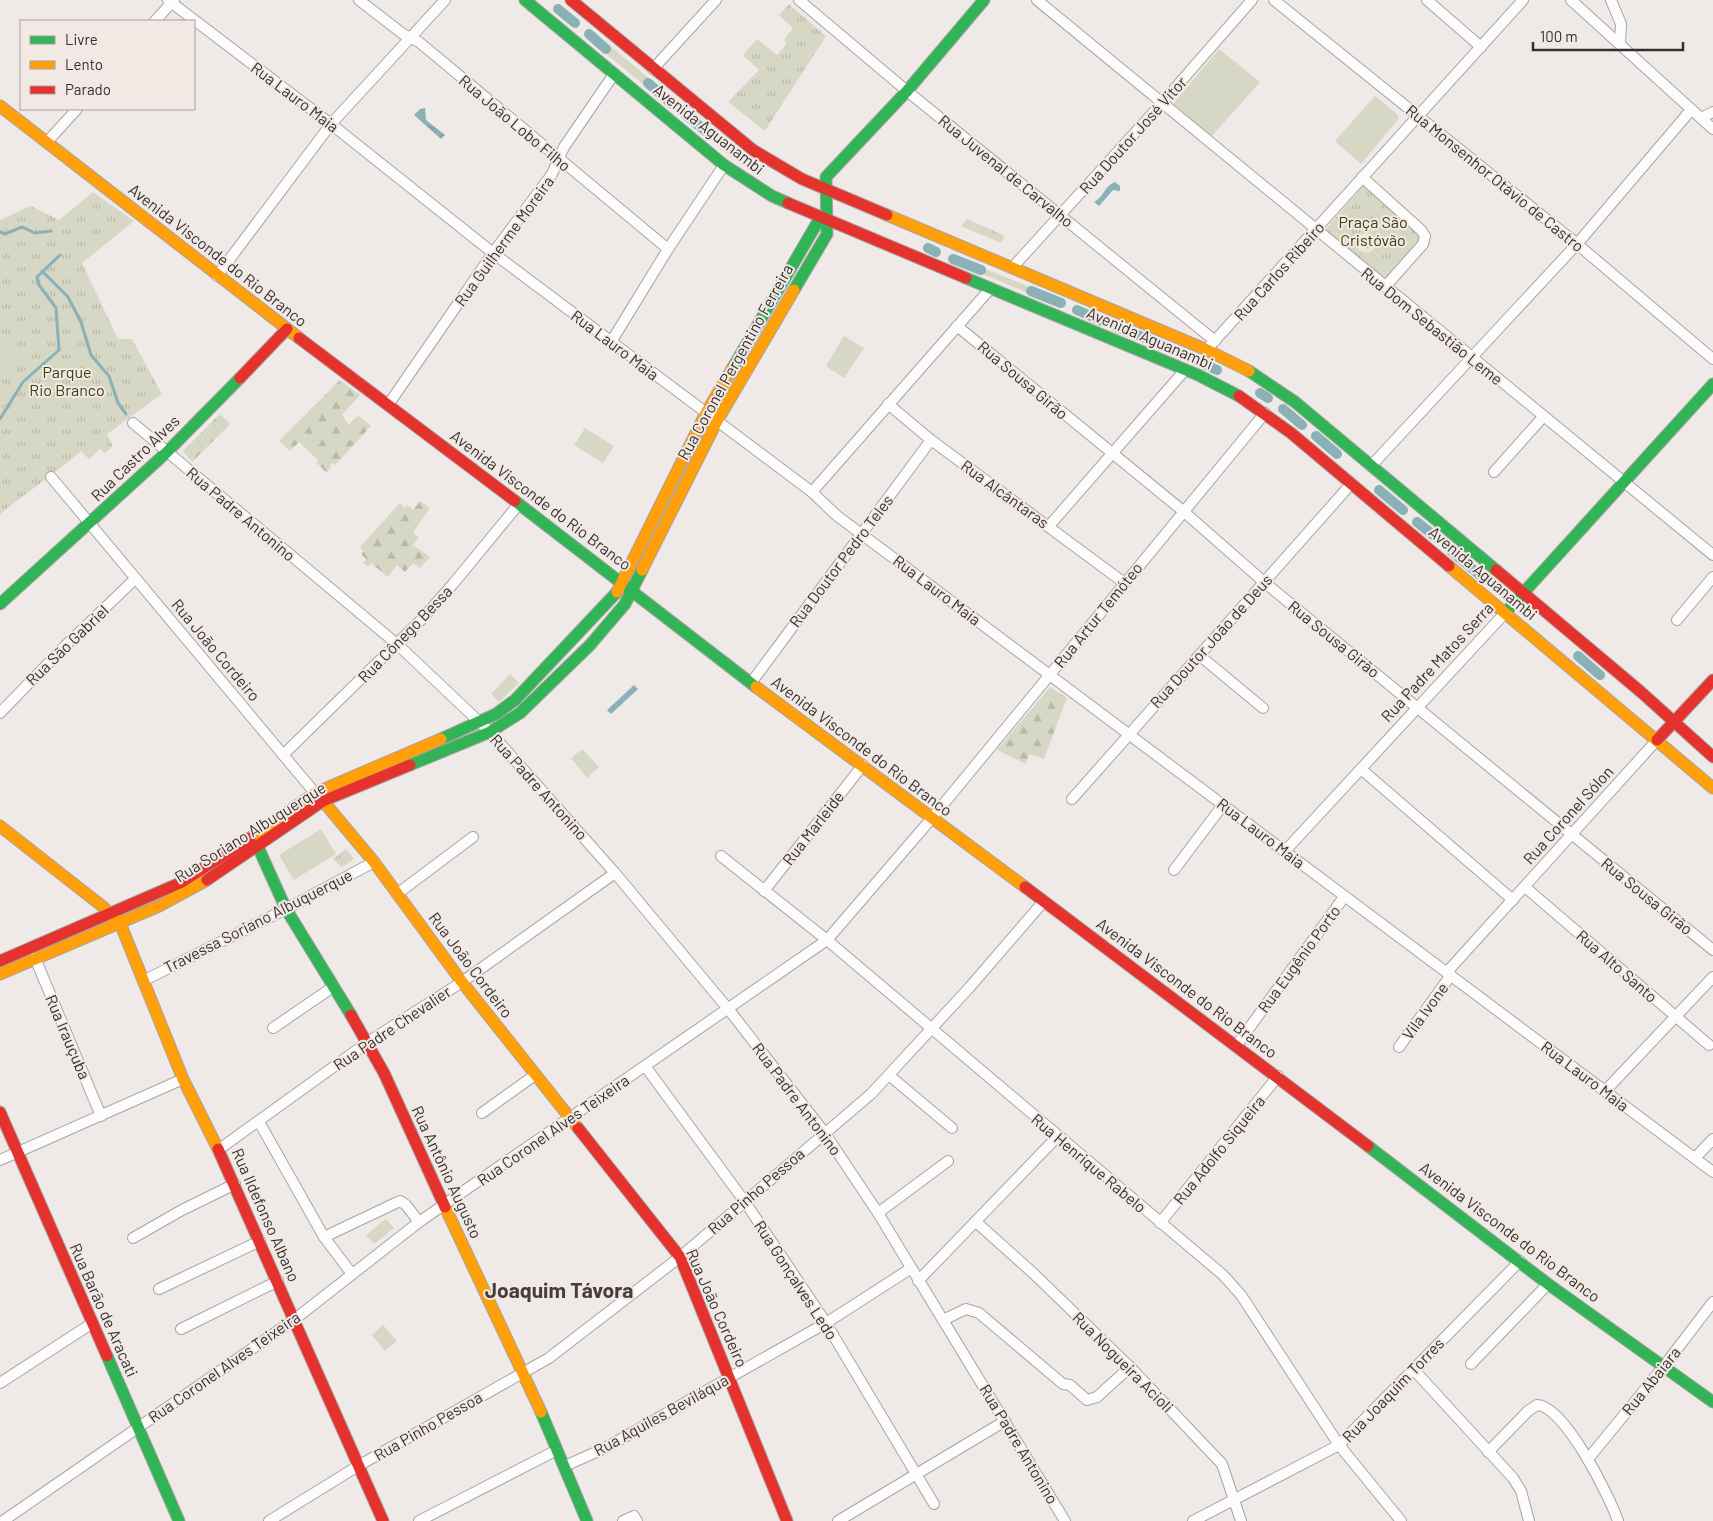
<svg xmlns="http://www.w3.org/2000/svg" width="1713" height="1521" font-family="Barlow,sans-serif">
<defs>
<pattern id="grass-tufts" width="24" height="20" patternUnits="userSpaceOnUse" patternTransform="scale(1.25)"><rect width="24" height="20" fill="#d6d7c4"/><path d="M3 7l-1-3M5 7V3M7 7l1-3M15 17l-1-3M17 17v-4M19 17l1-3" fill="none" stroke="#b8b9a9"/></pattern>
<pattern id="forest-firs" width="22" height="20" patternUnits="userSpaceOnUse" patternTransform="scale(1.25)"><rect width="22" height="20" fill="#d6d7c4"/><path d="M5 1l3.5 6h-7zM16 11l3.5 6h-7z" fill="#b8b9a9"/></pattern>
<pattern id="sand-dots" width="8" height="8" patternUnits="userSpaceOnUse" patternTransform="scale(1.25)"><rect width="8" height="8" fill="#ede6d0"/><path d="M2 2h.1M6 6h.1" fill="none" stroke="#ccc6b3" stroke-width="1.8" stroke-linecap="round"/></pattern>
<pattern id="water-ripples" width="26" height="14" patternUnits="userSpaceOnUse" patternTransform="scale(1.25)"><rect width="26" height="14" fill="#8ab1b6"/><path d="M2 4q2-2 4 0t4 0M15 11q2-2 4 0t4 0" fill="none" stroke="#729194"/></pattern>
</defs>
<rect width="100%" height="100%" fill="#efeae8"/>
<g fill="url(#grass-tufts)">
<path d="M789,4L826,36L765,131L728,102L759,70L743,55L757,39L777,55L787,43L784,40L793,28L779,15Z"/>
<path d="M1364,185L1422,237L1386,279L1325,230Z"/>
<path d="M93,192L134,221L82,263L118,339H132L162,394L107,434L113,446L105,453L100,449L89,459L81,451C55,474 27,492 0,514V220L31,206L59,220Z"/>
<path d="M967,219L1005,236L1001,243L961,226Z"/>
<path d="M346,849L354,859L342,867L333,859Z"/>
</g>
<g fill="url(#forest-firs)">
<path d="M340,380L360,395L342,415L349,425L358,415L371,426L335,465L332,463L327,473L317,463L318,460L299,442L290,451L279,441Z"/>
<path d="M220,414L230,424L192,462L183,451Z"/>
<path d="M420,501L430,508L413,532L419,538L413,545L430,557L420,568L413,563L405,572L397,565L388,577L371,563L368,566L363,563L366,559L361,554L363,551L360,547L400,503L405,508L408,505L413,510Z"/>
<path d="M1050,687L1067,698L1044,759L1029,754L1026,764L997,750Z"/>
</g>
<circle fill="url(#sand-dots)" cx="1366" cy="243" r="10"/>
<g fill="#d6d7c4">
<path d="M609,45L651,80L645,86L604,52Z"/>
<path d="M1219,49L1260,82L1211,137L1173,104Z"/>
<path d="M1375,96L1397,114L1399,118L1361,164L1335,141Z"/>
<path d="M709,129L744,156L740,163L704,135Z"/>
<path d="M1388,214L1411,234L1398,248L1375,229Z"/>
<path d="M983,268L1032,288L1030,294L980,273Z"/>
<path d="M844,336L864,348L844,378L826,366Z"/>
<path d="M1149,336L1199,357L1196,363L1146,342Z"/>
<path d="M0,337L21,364L0,381Z"/>
<path d="M585,428L614,446L603,463L574,445Z"/>
<path d="M510,674L519,683L499,702L491,694Z"/>
<path d="M582,749L599,767L587,778L571,758Z"/>
<path d="M321,829L336,854L294,880L279,855Z"/>
<path d="M386,1219L394,1228L374,1244L366,1235Z"/>
<path d="M383,1325L397,1341L385,1351L372,1335Z"/>
</g>
<g fill="url(#water-ripples)">
<path d="M425,108L426,120L445,135L441,139L414,115L420,109Z"/>
<path d="M1115,182L1120,186V191L1113,190L1099,206L1094,202C1104,197 1104,186 1115,182Z"/>
<path d="M634,685L638,689L611,714L607,710Z"/>
</g>
<g fill="none" stroke-linecap="round" stroke-linejoin="round">
<g stroke="#8ab1b6" stroke-width="3">
<path d="M0,232L5,234L22,227L35,233L51,231"/>
<path d="M42,271L68,297L81,322L91,355L109,376L118,403L126,414"/>
<path d="M0,419L23,382L59,350L56,308L39,285L37,277L60,255"/>
</g>
<g stroke="#8ab1b6" stroke-width="10">
<path d="M558,9L575,23"/>
<path d="M589,34L606,49"/>
<path d="M648,83L672,104"/>
<path d="M686,115L707,132"/>
<path d="M928,248L936,252"/>
<path d="M953,259L981,270"/>
<path d="M1031,291L1061,303"/>
<path d="M1077,310L1102,321"/>
<path d="M1116,327L1148,339"/>
<path d="M1197,361L1217,370"/>
<path d="M1260,393L1268,398"/>
<path d="M1283,409L1302,425"/>
<path d="M1316,436L1337,454"/>
<path d="M1379,490L1403,510"/>
<path d="M1417,522L1438,539"/>
<path d="M1451,551L1481,576"/>
<path d="M1578,656L1600,675"/>
</g>
<defs>
<g id="street">
<path d="M168,0L331,124L493,253L812,492L836,515L1713,1172"/>
<path d="M359,0L403,34L419,42L668,249"/>
<path d="M799,0L907,91L1215,341"/>
<path d="M1037,0L1713,555"/>
<path d="M1274,0L1577,244L1713,359"/>
<path d="M1427,0L1481,47"/>
<path d="M1571,0L1713,129"/>
<path d="M1611,0L1621,24L1620,44"/>
<path d="M155,21L174,0"/>
<path d="M653,69L716,0"/>
<path d="M1701,118L1713,112"/>
<path d="M47,142L77,109"/>
<path d="M1362,177L1421,230L1425,236L1423,244L1385,287"/>
<path d="M1012,268L1162,103L1252,0"/>
<path d="M217,276L331,124L445,0"/>
<path d="M957,326L1183,511L1264,582L1713,950"/>
<path d="M611,342L668,249L724,165"/>
<path d="M1210,346L1523,0"/>
<path d="M888,404L931,440L1123,582"/>
<path d="M388,405L493,253L552,174L564,147L614,74"/>
<path d="M133,423L398,645L490,732L615,873L729,1010L824,1132L878,1213L1065,1521"/>
<path d="M1371,466L1577,244L1691,110"/>
<path d="M1494,472L1543,417"/>
<path d="M51,477L315,793"/>
<path d="M812,492L990,289"/>
<path d="M1049,526L1185,370"/>
<path d="M1677,620L1713,577"/>
<path d="M1199,655L1263,708"/>
<path d="M751,683L931,440"/>
<path d="M0,713L66,645L135,579"/>
<path d="M283,755L422,619L453,584L518,505"/>
<path d="M1361,769L1513,900"/>
<path d="M1072,799L1351,484"/>
<path d="M1285,851L1505,613"/>
<path d="M721,856L827,940L1223,1275L1241,1295L1339,1445L1401,1521"/>
<path d="M1174,870L1223,805"/>
<path d="M1525,887L1709,1045"/>
<path d="M764,891L863,765"/>
<path d="M397,894L473,837"/>
<path d="M35,958L101,1116"/>
<path d="M1447,972L1657,740"/>
<path d="M143,981L286,909L374,862"/>
<path d="M273,1028L333,987"/>
<path d="M1237,1045L1344,897"/>
<path d="M1399,1047L1451,975"/>
<path d="M645,1066L745,1202L826,1323L934,1504"/>
<path d="M890,1076L952,1128"/>
<path d="M1605,1091L1713,977"/>
<path d="M482,1113L535,1075"/>
<path d="M259,1122L324,1237L352,1274"/>
<path d="M218,1150L368,1042L462,982L615,873"/>
<path d="M1695,1158L1713,1139"/>
<path d="M0,1160L183,1079"/>
<path d="M878,1213L948,1161"/>
<path d="M976,1222L1033,1273L1130,1367L1222,1464L1241,1521"/>
<path d="M1160,1223L1278,1076"/>
<path d="M324,1237L400,1201L406,1205L419,1222"/>
<path d="M133,1238L182,1210L235,1184"/>
<path d="M918,1281L1058,1136"/>
<path d="M159,1289L260,1241"/>
<path d="M943,1320L966,1309L979,1313L1063,1384L1070,1385L1087,1400L1097,1397L1130,1367"/>
<path d="M181,1329L278,1281"/>
<path d="M1471,1364L1548,1284"/>
<path d="M1414,1370L1513,1478L1521,1491L1529,1521"/>
<path d="M0,1383L91,1324"/>
<path d="M1488,1452L1528,1411L1537,1405C1564,1405 1610,1497 1618,1521"/>
<path d="M1588,1459L1664,1366L1713,1302"/>
<path d="M565,1466L605,1448L826,1323L910,1269"/>
<path d="M3,1521L295,1319L419,1222L827,940L932,818L1265,413"/>
<path d="M269,1521L358,1466L549,1358L680,1257L871,1094L969,988L1044,901"/>
<path d="M419,1521L557,1450"/>
<path d="M623,1521L634,1516L637,1521"/>
<path d="M838,1521L1005,1421"/>
<path d="M1193,1521L1339,1445L1520,1261"/>
</g>
<g id="fast">
<path d="M525,0L724,165L772,196L788,203"/>
<path d="M966,278L1198,375L1239,396"/>
<path d="M794,290L827,234L826,177L907,91L984,0"/>
<path d="M732,369L820,218"/>
<path d="M1249,371L1295,402L1496,570"/>
<path d="M515,501L756,687"/>
<path d="M0,604L167,452L240,378"/>
<path d="M1505,613L1713,384"/>
<path d="M441,739L496,714L515,700L617,592"/>
<path d="M410,765L490,732L520,713L590,645L625,604L642,570"/>
<path d="M258,847L286,909L351,1015"/>
<path d="M1368,1146L1548,1284L1713,1402"/>
<path d="M107,1356L179,1521"/>
<path d="M541,1412L587,1521"/>
</g>
<g id="slow">
<path d="M0,106L299,338"/>
<path d="M887,215L1207,350L1249,371"/>
<path d="M1449,566L1713,788"/>
<path d="M642,570L717,421L794,290"/>
<path d="M617,592L706,413L732,369"/>
<path d="M756,687L1025,887"/>
<path d="M318,795L374,862L462,982L578,1128"/>
<path d="M0,826L102,906L120,923L183,1079L218,1149"/>
<path d="M250,838L315,793L441,739"/>
<path d="M0,974L159,906L207,880"/>
<path d="M445,1207L541,1412"/>
</g>
<g id="jam">
<path d="M571,0L753,150L802,179L887,215"/>
<path d="M788,203L966,278"/>
<path d="M299,338L515,501"/>
<path d="M240,378L287,329"/>
<path d="M1239,396L1291,433L1449,566"/>
<path d="M1496,570L1641,692L1713,757"/>
<path d="M1657,740L1713,680"/>
<path d="M207,880L323,801L410,765"/>
<path d="M1025,887L1368,1146"/>
<path d="M0,961L180,883L250,838"/>
<path d="M351,1015L384,1073L445,1207"/>
<path d="M0,1112L107,1356"/>
<path d="M578,1128L680,1257L787,1521"/>
<path d="M218,1149L383,1521"/>
</g>
</defs>
<use href="#street" stroke="#a8a4a2" stroke-width="12"/>
<use href="#fast" stroke="#a8a4a2" stroke-width="13"/>
<use href="#slow" stroke="#a8a4a2" stroke-width="13"/>
<use href="#jam" stroke="#a8a4a2" stroke-width="13"/>
<use href="#street" stroke="#fdfcfc" stroke-width="10"/>
<use href="#fast" stroke="#30b455" stroke-width="11"/>
<use href="#slow" stroke="#ff9f0a" stroke-width="11"/>
<use href="#jam" stroke="#e5322d" stroke-width="11"/>
</g>
<g text-anchor="middle" stroke-width="4" stroke-linejoin="round" paint-order="stroke">
<g font-size="16" fill="#353130" stroke="#f2e9e5">
<text transform="translate(295 97) rotate(37)" y="6">Rua Lauro Maia</text>
<text transform="translate(515 123) rotate(40)" y="6">Rua João Lobo Filho</text>
<text transform="translate(709 129) rotate(38)" y="6">Avenida Aguanambi</text>
<text transform="translate(1133 135) rotate(-48)" y="6">Rua Doutor José Vitor</text>
<text transform="translate(1006 171) rotate(39)" y="6">Rua Juvenal de Carvalho</text>
<text transform="translate(1495 178) rotate(39)" y="6">Rua Monsenhor Otávio de Castro</text>
<text transform="translate(504 241) rotate(-54)" y="6">Rua Guilherme Moreira</text>
<text transform="translate(218 255) rotate(38)" y="6">Avenida Visconde do Rio Branco</text>
<text transform="translate(1279 271) rotate(-48)" y="6">Rua Carlos Ribeiro</text>
<text transform="translate(1432 326) rotate(39)" y="6">Rua Dom Sebastião Leme</text>
<text transform="translate(1150 338) rotate(23)" y="6">Avenida Aguanambi</text>
<text transform="translate(615 345) rotate(37)" y="6">Rua Lauro Maia</text>
<text transform="translate(735 362) rotate(-61)" y="6">Rua Coronel Pergentino Ferreira</text>
<text transform="translate(1023 380) rotate(40)" y="6">Rua Sousa Girão</text>
<text transform="translate(135 458) rotate(-44)" y="6">Rua Castro Alves</text>
<text transform="translate(1005 494) rotate(36)" y="6">Rua Alcântaras</text>
<text transform="translate(541 500) rotate(37)" y="6">Avenida Visconde do Rio Branco</text>
<text transform="translate(241 514) rotate(40)" y="6">Rua Padre Antonino</text>
<text transform="translate(841 561) rotate(-53)" y="6">Rua Doutor Pedro Teles</text>
<text transform="translate(1483 573) rotate(40)" y="6">Avenida Aguanambi</text>
<text transform="translate(937 590) rotate(37)" y="6">Rua Lauro Maia</text>
<text transform="translate(1098 615) rotate(-51)" y="6">Rua Artur Temóteo</text>
<text transform="translate(405 634) rotate(-46)" y="6">Rua Cônego Bessa</text>
<text transform="translate(1334 639) rotate(39)" y="6">Rua Sousa Girão</text>
<text transform="translate(1211 641) rotate(-48)" y="6">Rua Doutor João de Deus</text>
<text transform="translate(67 645) rotate(-44)" y="6">Rua São Gabriel</text>
<text transform="translate(216 650) rotate(50)" y="6">Rua João Cordeiro</text>
<text transform="translate(1437 662) rotate(-47)" y="6">Rua Padre Matos Serra</text>
<text transform="translate(862 746) rotate(37)" y="6">Avenida Visconde do Rio Branco</text>
<text transform="translate(539 787) rotate(48)" y="6">Rua Padre Antonino</text>
<text transform="translate(1568 815) rotate(-48)" y="6">Rua Coronel Sólon</text>
<text transform="translate(813 828) rotate(-52)" y="6">Rua Marleide</text>
<text transform="translate(250 832) rotate(-32)" y="6">Rua Soriano Albuquerque</text>
<text transform="translate(1261 833) rotate(37)" y="6">Rua Lauro Maia</text>
<text transform="translate(1647 896) rotate(39)" y="6">Rua Sousa Girão</text>
<text transform="translate(258 921) rotate(-27)" y="6">Travessa Soriano Albuquerque</text>
<text transform="translate(1299 959) rotate(-54)" y="6">Rua Eugênio Porto</text>
<text transform="translate(471 965) rotate(53)" y="6">Rua João Cordeiro</text>
<text transform="translate(1617 966) rotate(41)" y="6">Rua Alto Santo</text>
<text transform="translate(1187 988) rotate(37)" y="6">Avenida Visconde do Rio Branco</text>
<text transform="translate(1425 1011) rotate(-54)" y="6">Vila Ivone</text>
<text transform="translate(392 1028) rotate(-34)" y="6">Rua Padre Chevalier</text>
<text transform="translate(68 1037) rotate(67)" y="6">Rua Irauçuba</text>
<text transform="translate(1585 1076) rotate(37)" y="6">Rua Lauro Maia</text>
<text transform="translate(797 1099) rotate(53)" y="6">Rua Padre Antonino</text>
<text transform="translate(553 1130) rotate(-35)" y="6">Rua Coronel Alves Teixeira</text>
<text transform="translate(1219 1150) rotate(-51)" y="6">Rua Adolfo Siqueira</text>
<text transform="translate(1089 1163) rotate(40)" y="6">Rua Henrique Rabelo</text>
<text transform="translate(447 1172) rotate(65)" y="6">Rua Antônio Augusto</text>
<text transform="translate(756 1191) rotate(-41)" y="6">Rua Pinho Pessoa</text>
<text transform="translate(266 1215) rotate(66)" y="6">Rua Ildefonso Albano</text>
<text transform="translate(1510 1232) rotate(37)" y="6">Avenida Visconde do Rio Branco</text>
<text transform="translate(796 1280) rotate(57)" y="6">Rua Gonçalves Ledo</text>
<text transform="translate(717 1308) rotate(66)" y="6">Rua João Cordeiro</text>
<text transform="translate(104 1310) rotate(66)" y="6">Rua Barão de Aracati</text>
<text transform="translate(1123 1362) rotate(45)" y="6">Rua Nogueira Acioli</text>
<text transform="translate(224 1367) rotate(-35)" y="6">Rua Coronel Alves Teixeira</text>
<text transform="translate(1651 1381) rotate(-51)" y="6">Rua Abaiara</text>
<text transform="translate(1393 1390) rotate(-46)" y="6">Rua Joaquim Torres</text>
<text transform="translate(661 1415) rotate(-29)" y="6">Rua Aquiles Beviláqua</text>
<text transform="translate(428 1426) rotate(-30)" y="6">Rua Pinho Pessoa</text>
<text transform="translate(1019 1444) rotate(59)" y="6">Rua Padre Antonino</text>
</g>
<g font-size="16" fill="#3b400a" stroke="#f2e9e5">
<text x="1373" y="228">Praça São<tspan x="1373" dy="18">Cristóvão</tspan></text>
<text x="67" y="378">Parque<tspan x="67" dy="18">Rio Branco</tspan></text>
</g>
<g font-size="21" font-weight="bold" fill="#463e3b" stroke="#f2e9e5">
<text x="559" y="1298">Joaquim Távora</text>
</g>
</g>
<rect x="20" y="20" width="175" height="90" fill="#f2e9e5" stroke="#a69f9d"/>
<rect x="30" y="36" width="25" height="8" fill="#30b455" stroke="#a69f9d"/>
<text x="65" y="45" font-size="15" fill="#353130">Livre</text>
<rect x="30" y="61" width="25" height="8" fill="#ff9f0a" stroke="#a69f9d"/>
<text x="65" y="70" font-size="15" fill="#353130">Lento</text>
<rect x="30" y="86" width="25" height="8" fill="#e5322d" stroke="#a69f9d"/>
<text x="65" y="95" font-size="15" fill="#353130">Parado</text>
<path d="M1533 42v8h150v-8" fill="none" stroke="#353130" stroke-width="2.5"/>
<text x="1540" y="42" font-size="15" fill="#353130" stroke="#f2e9e5" stroke-width="4" paint-order="stroke">100 m</text>
</svg>
